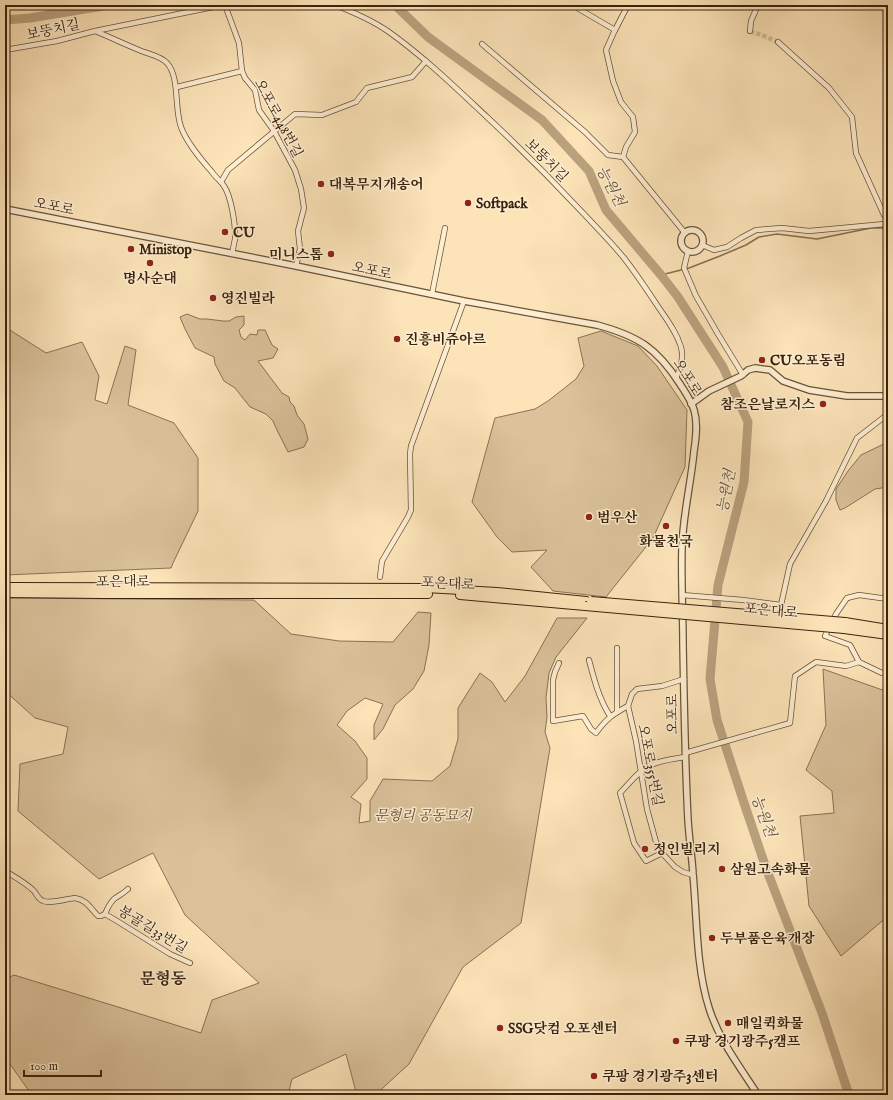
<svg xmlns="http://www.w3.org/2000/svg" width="893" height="1100" font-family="'IM FELL English','Noto Serif KR',serif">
<rect width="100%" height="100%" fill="#fce3b8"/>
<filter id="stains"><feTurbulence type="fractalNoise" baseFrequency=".005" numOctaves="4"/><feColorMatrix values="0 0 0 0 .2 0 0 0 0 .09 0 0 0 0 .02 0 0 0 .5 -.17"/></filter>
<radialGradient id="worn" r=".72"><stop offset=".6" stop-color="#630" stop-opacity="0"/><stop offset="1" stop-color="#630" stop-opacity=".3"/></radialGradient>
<g fill="#dbc29b" stroke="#8a7254">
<path d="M187,314L200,319H207L223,321H229L236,317L244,316V325L239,330L241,337L245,340L250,334L257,335L258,330H265L272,345L278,349L273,358L258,361L282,393L289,397L290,402L294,406L297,415L304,424L308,439L304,447L288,452L276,428L273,421L266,414L250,407L235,388L224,381L215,364L214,357L195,348L185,329L180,317Z"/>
<path d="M5,327L46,353L82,342L99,376L95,400L107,404L125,346L136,350L128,405L174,423L198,458V511L173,563L171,568L5,575Z"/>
<path d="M601,331L638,346L657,366L687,410L685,467L653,538L606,597L553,591L531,567L547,550L512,552L497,537L472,502L495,418L535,409L548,401L576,379L584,366L578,338Z"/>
<path d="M888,442V487L875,489L845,508L840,510L836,500V489L848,471L861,455Z"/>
<path d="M5,598L254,600L291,634L339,641L393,642L418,612L431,613L429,645L424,671L413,689L395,705L383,729L374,740V725L383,704L365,698L347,711L337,725L355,741L367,758V779L351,797L361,804L359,823L370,821V801L383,779L432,781L450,766L458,739V708L480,673L492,682L505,702L525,676L557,618H587L556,657L549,673L546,698L547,717L545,732L550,748L521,923L463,967L409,1064L375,1095L356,1092L346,1054L292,1079L288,1095H41L29,1091L5,1057V979L14,975L118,1007L201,1033L212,1000L259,983L185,915L153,853L99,879L18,811L20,764L63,754L68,727L35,718L5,691Z"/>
<path d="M823,669L888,692V916L841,956L809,906L800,816L834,813L832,791L806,770L826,725Z"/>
</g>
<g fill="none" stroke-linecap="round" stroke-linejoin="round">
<path stroke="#876f50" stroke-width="1.5" d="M661,275L689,268L720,256L746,245L759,237L777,234L817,239L871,228H887L888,229"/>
<g stroke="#baa27e" stroke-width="9">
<path d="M395,5L428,37L542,120L589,171L606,210L661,275L678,297L723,367L748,422L744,482L718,585L710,679L717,720L744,803L766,868L822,1013L849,1095"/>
<path d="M5,20L30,18L109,5"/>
</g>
<path stroke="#d5bd96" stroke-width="4.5" stroke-dasharray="4.5 2" stroke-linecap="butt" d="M750,31L764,36L778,42"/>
<defs>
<g id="minor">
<path d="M225,5L239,43L242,71L245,78L255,90L259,110L274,131L295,170L301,189L304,208L298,231L300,249L296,266"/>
<path d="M335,5C353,12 372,20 389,32C424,57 455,87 487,117C520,148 552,180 583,213C597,228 611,242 624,258C635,272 645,287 655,302C664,316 676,330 681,347C684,358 681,368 676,378"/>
<path d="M575,5L579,9L615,30"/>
<path d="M628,5L614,32L606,50L613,81L621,102L633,117L635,132L626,147L623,157L685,233"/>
<path d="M95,31C110,37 124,44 139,50C148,54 161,56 167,63C180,77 174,108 181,127C186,141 202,161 212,172C215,177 221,181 224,186C231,196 236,226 235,239C234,244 233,249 232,254"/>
<path d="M750,31L751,21L758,5"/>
<path d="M778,42L829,88L852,117L856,153L884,215L888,219"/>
<path d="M482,44L585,132L608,155L623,157"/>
<path d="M5,50L57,41L95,31L223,5"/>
<path d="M177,87L242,71"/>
<path d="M221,182L228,170L295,114L322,115L356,102L367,88L412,77L426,61"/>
<path d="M702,245L714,250L727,247L741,238L756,230L782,228L809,231L885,224L888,225"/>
<path d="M688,251L684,268L696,296L718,334L743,375"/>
<path d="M432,294L445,228"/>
<path d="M380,577L382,561L408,517L411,510L410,454L411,446L464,301"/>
<path d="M682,595L743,600L781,605L790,564L826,501L857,438L888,414"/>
<path d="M888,599L859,595L847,598L836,614L825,636L850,645L859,662L882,673H888"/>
<path d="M589,660C594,679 599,699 610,716"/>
<path d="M559,663L555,672L553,680V721L583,716L591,729L596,733C606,719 613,714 628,706"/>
<path d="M684,679L662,686L637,689L632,694L628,706L636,741L647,809L656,842L662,853L675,867L683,872L693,875"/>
<path d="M617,712V648"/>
<path d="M685,753L790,723L795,676L816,662L846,666L859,662"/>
<path d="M662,853L646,861L634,843L620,793C630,783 639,770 651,765C661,760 674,759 685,757"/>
<path d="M5,871C15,877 26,883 34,891C37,895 38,899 43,901C52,904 65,899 75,898C87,900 90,908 98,916H101L105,914L117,921L170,954L190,963"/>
<path d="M105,914C107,909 110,903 114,899C119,895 123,894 128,889"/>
</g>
<g id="tertiary">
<path d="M5,209L296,266L464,301L597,325C638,336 657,348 680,384C685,392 691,400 694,410C698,423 696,438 694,451C691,483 683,515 682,547C681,579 683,612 683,644C684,703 685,761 688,820C689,838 692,856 693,874C697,917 696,967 709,1008C719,1040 740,1067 758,1095"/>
<circle cx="692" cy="241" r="11"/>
<path d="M691,404L709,391L741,376L748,370L755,368L770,370L783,381L809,390L847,396H888"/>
</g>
<g id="trunk">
<path d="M884,5L888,9"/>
<path d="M5,587L425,588L497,592L586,601"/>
<path d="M5,593L104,594H428"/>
<path d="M460,595L585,606"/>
<path d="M845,622L888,629"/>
<path d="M844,629L888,635"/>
</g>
</defs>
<use href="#minor" stroke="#6a5337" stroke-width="6"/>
<use href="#tertiary" stroke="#6a5337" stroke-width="8"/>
<use href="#trunk" stroke="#3a230c" stroke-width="10"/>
<use href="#minor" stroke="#fdedd1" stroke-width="4.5"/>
<use href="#tertiary" stroke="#fdedd1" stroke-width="5.5"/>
<use href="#trunk" stroke="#fce3b8" stroke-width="8"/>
<defs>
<g id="trunk-bridge">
<path d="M591,601L845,622"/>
<path d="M585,606L844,629"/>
</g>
</defs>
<use href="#trunk-bridge" stroke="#3a230c" stroke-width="10" stroke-linecap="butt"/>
<use href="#trunk-bridge" stroke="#fce3b8" stroke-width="8"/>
</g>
<g fill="#8f2418" stroke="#fdedd1" stroke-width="1.5">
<circle cx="321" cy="184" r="4"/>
<circle cx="468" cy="203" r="4"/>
<circle cx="225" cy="232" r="4"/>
<circle cx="131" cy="249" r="4"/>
<circle cx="331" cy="254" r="4"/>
<circle cx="150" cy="263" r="4"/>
<circle cx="213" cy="298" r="4"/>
<circle cx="397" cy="339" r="4"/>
<circle cx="762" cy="360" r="4"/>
<circle cx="823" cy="404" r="4"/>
<circle cx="589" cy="517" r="4"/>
<circle cx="666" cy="526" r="4"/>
<circle cx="645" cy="849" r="4"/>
<circle cx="722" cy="869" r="4"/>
<circle cx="712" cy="938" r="4"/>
<circle cx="728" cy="1023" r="4"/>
<circle cx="500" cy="1028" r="4"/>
<circle cx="676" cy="1041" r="4"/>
<circle cx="594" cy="1076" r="4"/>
</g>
<g text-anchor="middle" stroke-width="3" stroke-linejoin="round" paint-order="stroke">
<g font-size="14" fill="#3a230c" stroke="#fdedd1">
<text transform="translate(53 29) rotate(-12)" y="5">보뚱치길</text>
<text transform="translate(279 118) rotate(62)" y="5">오포로448번길</text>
<text transform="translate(547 160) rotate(45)" y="5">보뚱치길</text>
<text transform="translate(54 206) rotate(11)" y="5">오포로</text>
<text transform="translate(372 270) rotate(12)" y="5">오포로</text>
<text transform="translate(688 377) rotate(58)" y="5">오포로</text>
<text x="123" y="586">포은대로</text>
<text transform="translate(448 583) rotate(3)" y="5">포은대로</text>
<text transform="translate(771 610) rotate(5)" y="5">포은대로</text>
<text transform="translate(672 714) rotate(-91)" y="5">오포로</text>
<text transform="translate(651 765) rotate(79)" y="5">오포로355번길</text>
<text transform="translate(153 929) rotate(31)" y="5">봉골길33번길</text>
</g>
<g font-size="14" font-weight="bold" fill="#3a230c" stroke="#fdedd1" text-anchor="start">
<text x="329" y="189">대복무지개송어</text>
<text x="476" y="208">Softpack</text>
<text x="233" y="237">CU</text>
<text x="139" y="254">Ministop</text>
<text x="323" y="259" text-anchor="end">미니스톱</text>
<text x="150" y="283" text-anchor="middle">명사순대</text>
<text x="221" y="303">영진빌라</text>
<text x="405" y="344">진흥비쥬아르</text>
<text x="770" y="365">CU오포동림</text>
<text x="815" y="409" text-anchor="end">참조은날로지스</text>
<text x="597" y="522">범우산</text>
<text x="666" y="546" text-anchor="middle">화물천국</text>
<text x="653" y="854">정인빌리지</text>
<text x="730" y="874">삼원고속화물</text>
<text x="720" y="943">두부품은육개장</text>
<text x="736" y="1028">매일퀵화물</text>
<text x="508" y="1033">SSG닷컴 오포센터</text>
<text x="684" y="1046">쿠팡 경기광주5캠프</text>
<text x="602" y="1081">쿠팡 경기광주3센터</text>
</g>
<g font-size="14" font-style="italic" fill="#624b30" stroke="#fdedd1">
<text x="423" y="820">문형리 공동묘지</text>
</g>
<g font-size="15" font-style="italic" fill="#674f34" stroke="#fdedd1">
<text transform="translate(611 186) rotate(62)" y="5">능원천</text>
<text transform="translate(726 491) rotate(-79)" y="5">능원천</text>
<text transform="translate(764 816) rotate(70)" y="5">능원천</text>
</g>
<g font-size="16" font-weight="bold" fill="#3a230c" stroke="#fdedd1">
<text x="163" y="984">문형동</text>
</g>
</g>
<rect width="893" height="1100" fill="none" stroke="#fce3b8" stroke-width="20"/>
<rect x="6" y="6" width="881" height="1088" fill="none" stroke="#3a230c" stroke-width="2"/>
<rect x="10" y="10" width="873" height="1080" fill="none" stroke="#3a230c"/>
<path d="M24 1070v6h77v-6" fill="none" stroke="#3a230c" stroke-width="2"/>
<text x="30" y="1070" font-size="12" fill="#3a230c" stroke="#fdedd1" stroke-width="3" paint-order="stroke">100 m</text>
<rect width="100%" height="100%" filter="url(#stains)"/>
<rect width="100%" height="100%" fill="url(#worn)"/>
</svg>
